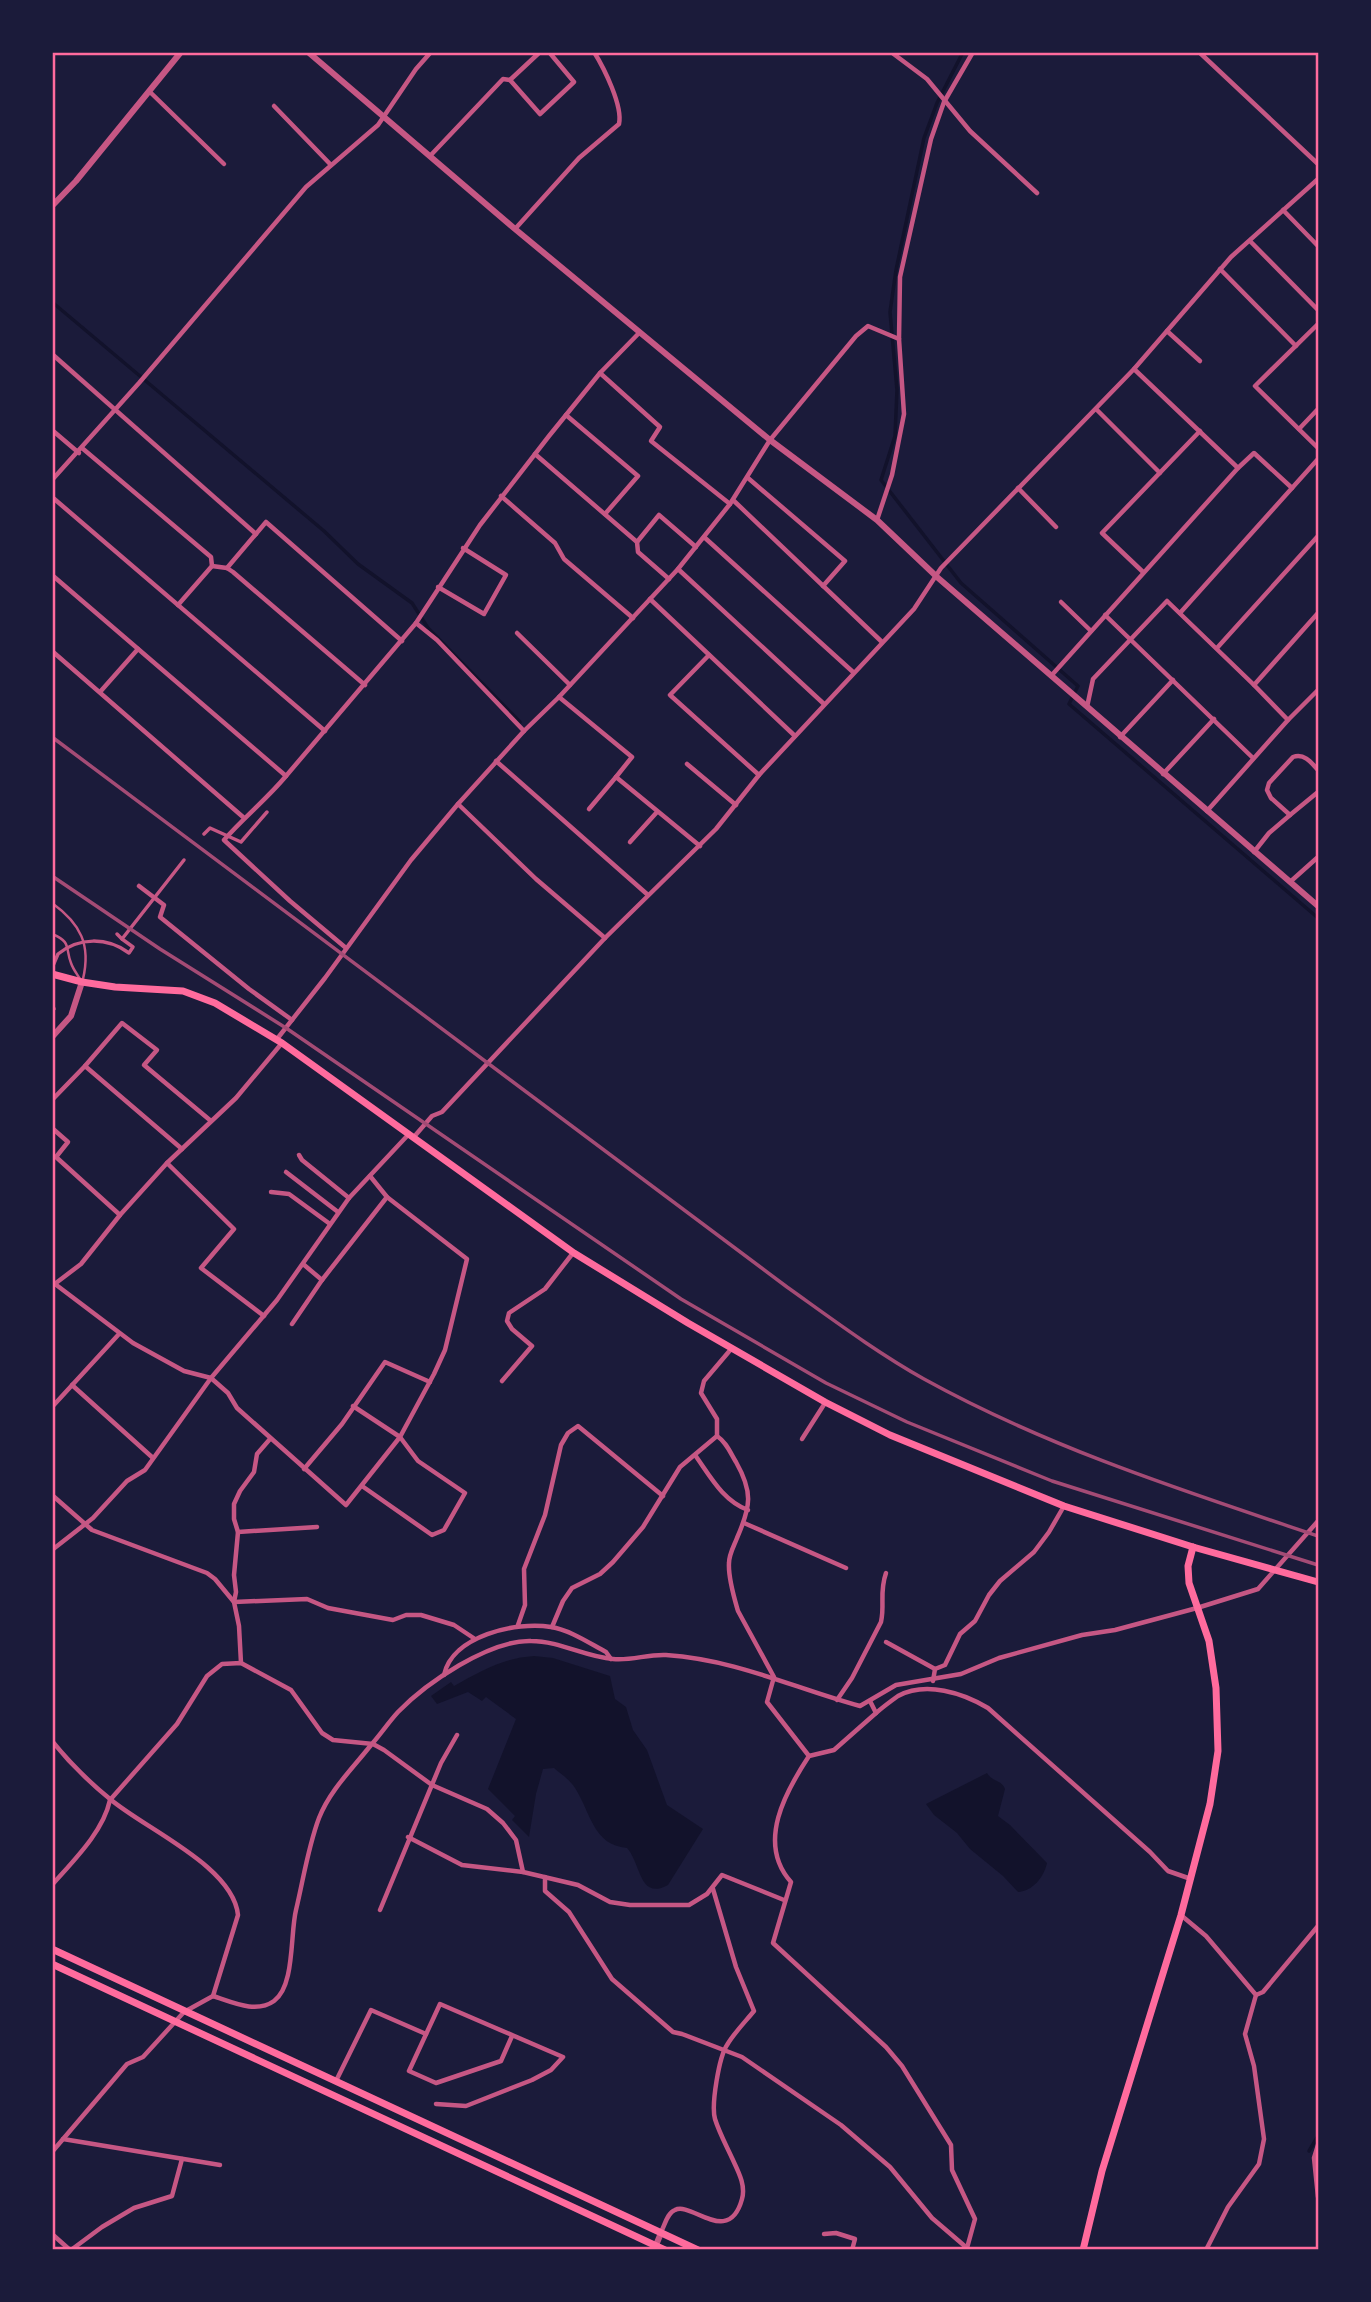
<svg xmlns="http://www.w3.org/2000/svg" width="1371" height="2302" font-family="Manrope,sans-serif">
<rect width="100%" height="100%" fill="#1b1b3a"/>
<g fill="#12122b">
<path d="M534,1656L553,1658L610,1676L615,1699L626,1707L633,1730L647,1750L667,1805L703,1829L668,1885C639,1901 641,1863 627,1848C593,1845 591,1813 575,1788C570,1780 561,1774 554,1768L543,1769L536,1794L529,1837L512,1820L515,1816L488,1789L516,1719L486,1697L482,1701L468,1692L437,1704L431,1696L451,1682L454,1686C481,1671 503,1658 534,1656Z"/>
<path d="M987,1773C991,1781 1002,1780 1005,1789L998,1816L1010,1825L1047,1863C1044,1877 1033,1891 1018,1892L1003,1876L970,1849L957,1833L934,1815L926,1804Z"/>
</g>
<g fill="none" stroke-linecap="round" stroke-linejoin="round">
<g stroke="#12122b" stroke-width="3.5">
<path d="M963,52L937,103L924,138L896,270L890,312L897,390L895,436L881,480L961,583L1078,686L1069,704L1318,918"/>
<path d="M52,302L324,531L358,564L412,603L428,628L520,722"/>
<path d="M1309,2151L1318,2136"/>
</g>
<g stroke="#c65784" stroke-width="2.5">
<path d="M52,903C81,924 91,945 83,979"/>
<path d="M52,934C72,942 65,948 71,963C73,969 77,974 80,979"/>
</g>
<g stroke="#c65784" stroke-width="3.5">
<path d="M204,834L210,828L241,842L267,812"/>
<path d="M117,934L122,939"/>
<path d="M52,968L58,954C79,937 107,937 129,953L133,947L122,939L184,860"/>
<path d="M52,1004L54,1009"/>
</g>
<g stroke="#c65784" stroke-width="4.5">
<path d="M891,52L927,79L970,131L1037,193"/>
<path d="M1199,52L1318,164"/>
<path d="M510,80L540,114L574,82L549,52"/>
<path d="M150,92L224,164"/>
<path d="M274,106L331,165"/>
<path d="M430,156L503,79L510,80L540,52"/>
<path d="M1283,210L1318,246"/>
<path d="M515,229L579,158L619,124C623,106 604,68 594,52"/>
<path d="M1250,241L1318,310"/>
<path d="M1220,269L1296,346"/>
<path d="M1318,324L1255,386L1318,448"/>
<path d="M1167,331L1200,361"/>
<path d="M52,354L256,534"/>
<path d="M1134,369L1238,468"/>
<path d="M600,373L660,427L651,441L730,504"/>
<path d="M1096,409L1160,473"/>
<path d="M566,415L638,476L605,514"/>
<path d="M1299,429L1318,409"/>
<path d="M52,430L79,453"/>
<path d="M82,448L211,557L212,566L178,605"/>
<path d="M535,454L637,542L638,552L669,579"/>
<path d="M748,478L845,561L823,586"/>
<path d="M52,480L139,383L306,187L378,125L416,69L431,52"/>
<path d="M1018,488L1056,527"/>
<path d="M501,496L555,543L564,559L633,618"/>
<path d="M52,497L325,731"/>
<path d="M733,500L882,642"/>
<path d="M877,520L892,475L904,414L899,339L900,277L931,139L944,102L973,52"/>
<path d="M704,537L853,672"/>
<path d="M637,542L659,515L696,547"/>
<path d="M212,566L227,568L233,572L365,685"/>
<path d="M227,568L266,522L402,641"/>
<path d="M678,569L824,704"/>
<path d="M1143,572L1102,533L1200,431"/>
<path d="M52,575L286,776L416,623L480,525L549,436L600,373L640,332"/>
<path d="M438,587L484,614L506,575L463,548"/>
<path d="M650,599L795,736"/>
<path d="M1061,602L1091,631"/>
<path d="M1180,613L1318,459"/>
<path d="M1105,615L1253,758"/>
<path d="M416,623L437,640L524,731"/>
<path d="M517,633L570,685"/>
<path d="M1217,648L1318,536"/>
<path d="M52,651L243,817"/>
<path d="M709,655L670,695L759,775"/>
<path d="M1051,676L1238,468L1254,453L1292,488"/>
<path d="M100,692L138,649"/>
<path d="M559,697L632,757L616,777L700,846"/>
<path d="M1087,707L1093,679L1167,601L1254,685"/>
<path d="M1288,720L1254,685L1318,613"/>
<path d="M1120,737L1173,680"/>
<path d="M496,761L648,895"/>
<path d="M687,764L736,805"/>
<path d="M1318,770C1311,762 1304,753 1293,757L1269,783L1267,790L1271,798L1290,815L1318,792"/>
<path d="M1163,774L1214,719"/>
<path d="M286,776C267,799 244,817 224,840L290,901L346,948"/>
<path d="M458,804L536,879L605,938"/>
<path d="M589,809L616,777"/>
<path d="M1207,811L1288,720L1318,690"/>
<path d="M630,842L657,812"/>
<path d="M1254,852L1269,833L1290,815"/>
<path d="M1290,882L1318,857"/>
<path d="M139,886L164,905L160,917L249,989L292,1020"/>
<path d="M277,1039L325,978L411,860L458,804L524,731L559,697L678,569L730,504L770,440L856,336L868,326L899,339"/>
<path d="M85,1066L182,1149"/>
<path d="M52,1100L85,1066L122,1023L157,1050L144,1065L211,1121"/>
<path d="M52,1128L68,1142L56,1157L120,1215"/>
<path d="M413,1138L432,1116L442,1112L605,938L716,829L759,775L914,609L941,568L1134,369L1231,257L1318,179"/>
<path d="M299,1155L302,1160L349,1198"/>
<path d="M167,1163L234,1229L201,1268L264,1316"/>
<path d="M286,1172L338,1212"/>
<path d="M271,1192L289,1194L330,1224"/>
<path d="M303,1264L322,1280"/>
<path d="M55,1284L133,1343L184,1371L211,1378L228,1393L237,1408L346,1505L400,1437L434,1374L445,1350L467,1259L387,1197L370,1176"/>
<path d="M52,1286L81,1264L120,1215L167,1163L236,1098L282,1043"/>
<path d="M292,1324L322,1280L387,1197"/>
<path d="M502,1381L532,1346L512,1329L507,1321L509,1313L545,1289L573,1253"/>
<path d="M72,1385L153,1458"/>
<path d="M353,1406L400,1437L418,1461L465,1493L444,1530L432,1535L362,1486"/>
<path d="M52,1407L119,1334"/>
<path d="M717,1436C726,1442 730,1452 736,1462C753,1492 751,1506 737,1538C734,1546 729,1554 729,1563C728,1578 734,1597 738,1611L774,1677L767,1702L809,1756C786,1791 756,1843 791,1882L773,1943L886,2047L902,2066L951,2145L952,2170L975,2219L967,2248"/>
<path d="M802,1439L825,1403"/>
<path d="M695,1455C710,1476 723,1501 748,1510"/>
<path d="M304,1469L342,1424L385,1362L430,1382"/>
<path d="M52,1495L92,1530L207,1573L215,1579L234,1602L307,1599L328,1608L393,1620L406,1615H421L454,1625L475,1639"/>
<path d="M744,1523L846,1568"/>
<path d="M238,1532L317,1527"/>
<path d="M52,1550L93,1518L127,1481L145,1470L211,1378L277,1300L349,1198L408,1135"/>
<path d="M518,1625L525,1605L524,1569L545,1515L561,1445L568,1433L578,1426L663,1496"/>
<path d="M552,1627L563,1601L572,1588L600,1574L613,1562L643,1527L680,1467L717,1436V1419L701,1393L704,1381L732,1348"/>
<path d="M886,1642L935,1669"/>
<path d="M241,1663L239,1626L234,1602L236,1592L234,1575L238,1532L234,1519V1504L240,1491L254,1472L257,1454L270,1439"/>
<path d="M444,1675C452,1636 516,1621 551,1627C570,1630 589,1643 606,1652L611,1659"/>
<path d="M933,1681L935,1669L945,1665L960,1634L975,1621L989,1595L1000,1581L1034,1552L1049,1532L1064,1506"/>
<path d="M837,1700L852,1678L881,1622C885,1604 879,1593 886,1573"/>
<path d="M876,1713C883,1707 891,1701 898,1696C926,1681 963,1693 988,1708L1150,1852L1168,1871L1191,1879"/>
<path d="M52,1741C69,1762 89,1782 110,1799C145,1829 233,1866 238,1915L213,1996"/>
<path d="M809,1756L834,1750L876,1713L870,1701"/>
<path d="M408,1837L462,1865L523,1872L578,1885L610,1902L630,1905H689L707,1894L722,1875L784,1900"/>
<path d="M545,1877V1891L569,1912L612,1979L673,2032L682,2034L742,2057L841,2125L890,2167L932,2218L967,2248"/>
<path d="M52,1885C74,1860 103,1832 110,1800L177,1724L207,1676L222,1664L241,1663L291,1690L322,1733L333,1740L373,1744L384,1750L432,1785L487,1809L503,1823L516,1840L523,1872"/>
<path d="M380,1910L441,1763L457,1735"/>
<path d="M1182,1916L1206,1936L1256,1995L1245,2034L1254,2066L1264,2139L1259,2164L1228,2207L1206,2250"/>
<path d="M1256,1995L1263,1992L1318,1926"/>
<path d="M336,2081L371,2010L426,2034"/>
<path d="M436,2104L466,2106L532,2080L551,2070L563,2057L440,2004L409,2071L436,2083L501,2061L512,2036"/>
<path d="M63,2139L220,2165"/>
<path d="M1318,2145L1314,2158L1318,2197"/>
<path d="M52,2152L127,2064L143,2057L184,2012L213,1996C232,2002 256,2014 274,2001C295,1986 290,1934 296,1910C303,1881 308,1847 319,1818C330,1790 353,1768 371,1745C380,1735 388,1723 398,1712C426,1683 489,1640 531,1641C560,1641 585,1657 613,1659C631,1661 648,1654 666,1655C738,1660 793,1688 860,1706L896,1685L961,1674L999,1658L1082,1635L1115,1630L1197,1608L1258,1589L1318,1521"/>
<path d="M661,2232C665,2225 667,2213 675,2210C691,2201 729,2247 742,2199C746,2185 738,2171 732,2158C726,2145 719,2132 715,2119C711,2105 719,2057 727,2045C734,2033 745,2022 754,2011L736,1967L713,1889"/>
<path d="M52,2234L70,2250"/>
<path d="M824,2234L836,2233L855,2239L852,2250"/>
<path d="M71,2250L102,2227L134,2208L172,2196L182,2159"/>
</g>
<g stroke="#c65784" stroke-width="6">
<path d="M308,52L515,229L770,440L877,520L937,577L1318,906"/>
<path d="M52,206L76,181L181,52"/>
<path d="M52,1037L71,1016L82,982"/>
<path d="M654,2250L661,2233"/>
</g>
<g stroke="#ff6b9d" stroke-width="7">
<path d="M52,974L82,982L115,987L183,991L215,1003L282,1043L574,1253L688,1323L825,1402L890,1435L1064,1506L1193,1547L1318,1582"/>
<path d="M52,1949L698,2250"/>
<path d="M52,1964L665,2250"/>
<path d="M1083,2250L1102,2171L1181,1915L1210,1804L1218,1751L1216,1688L1209,1641L1189,1583L1188,1566L1193,1547"/>
</g>
<g stroke="#a44b75" stroke-width="3.5">
<path d="M52,737L787,1287C832,1319 876,1352 924,1379C1049,1448 1184,1491 1318,1536"/>
<path d="M52,876L160,949L286,1028L681,1299L826,1383L907,1422L1052,1481L1318,1565"/>
</g>
</g>
<rect width="1371" height="2302" fill="none" stroke="#1b1b3a" stroke-width="108"/>
<rect x="54" y="54" width="1263" height="2194" fill="none" stroke="#ff6b9d" stroke-width="2.5"/>
</svg>
